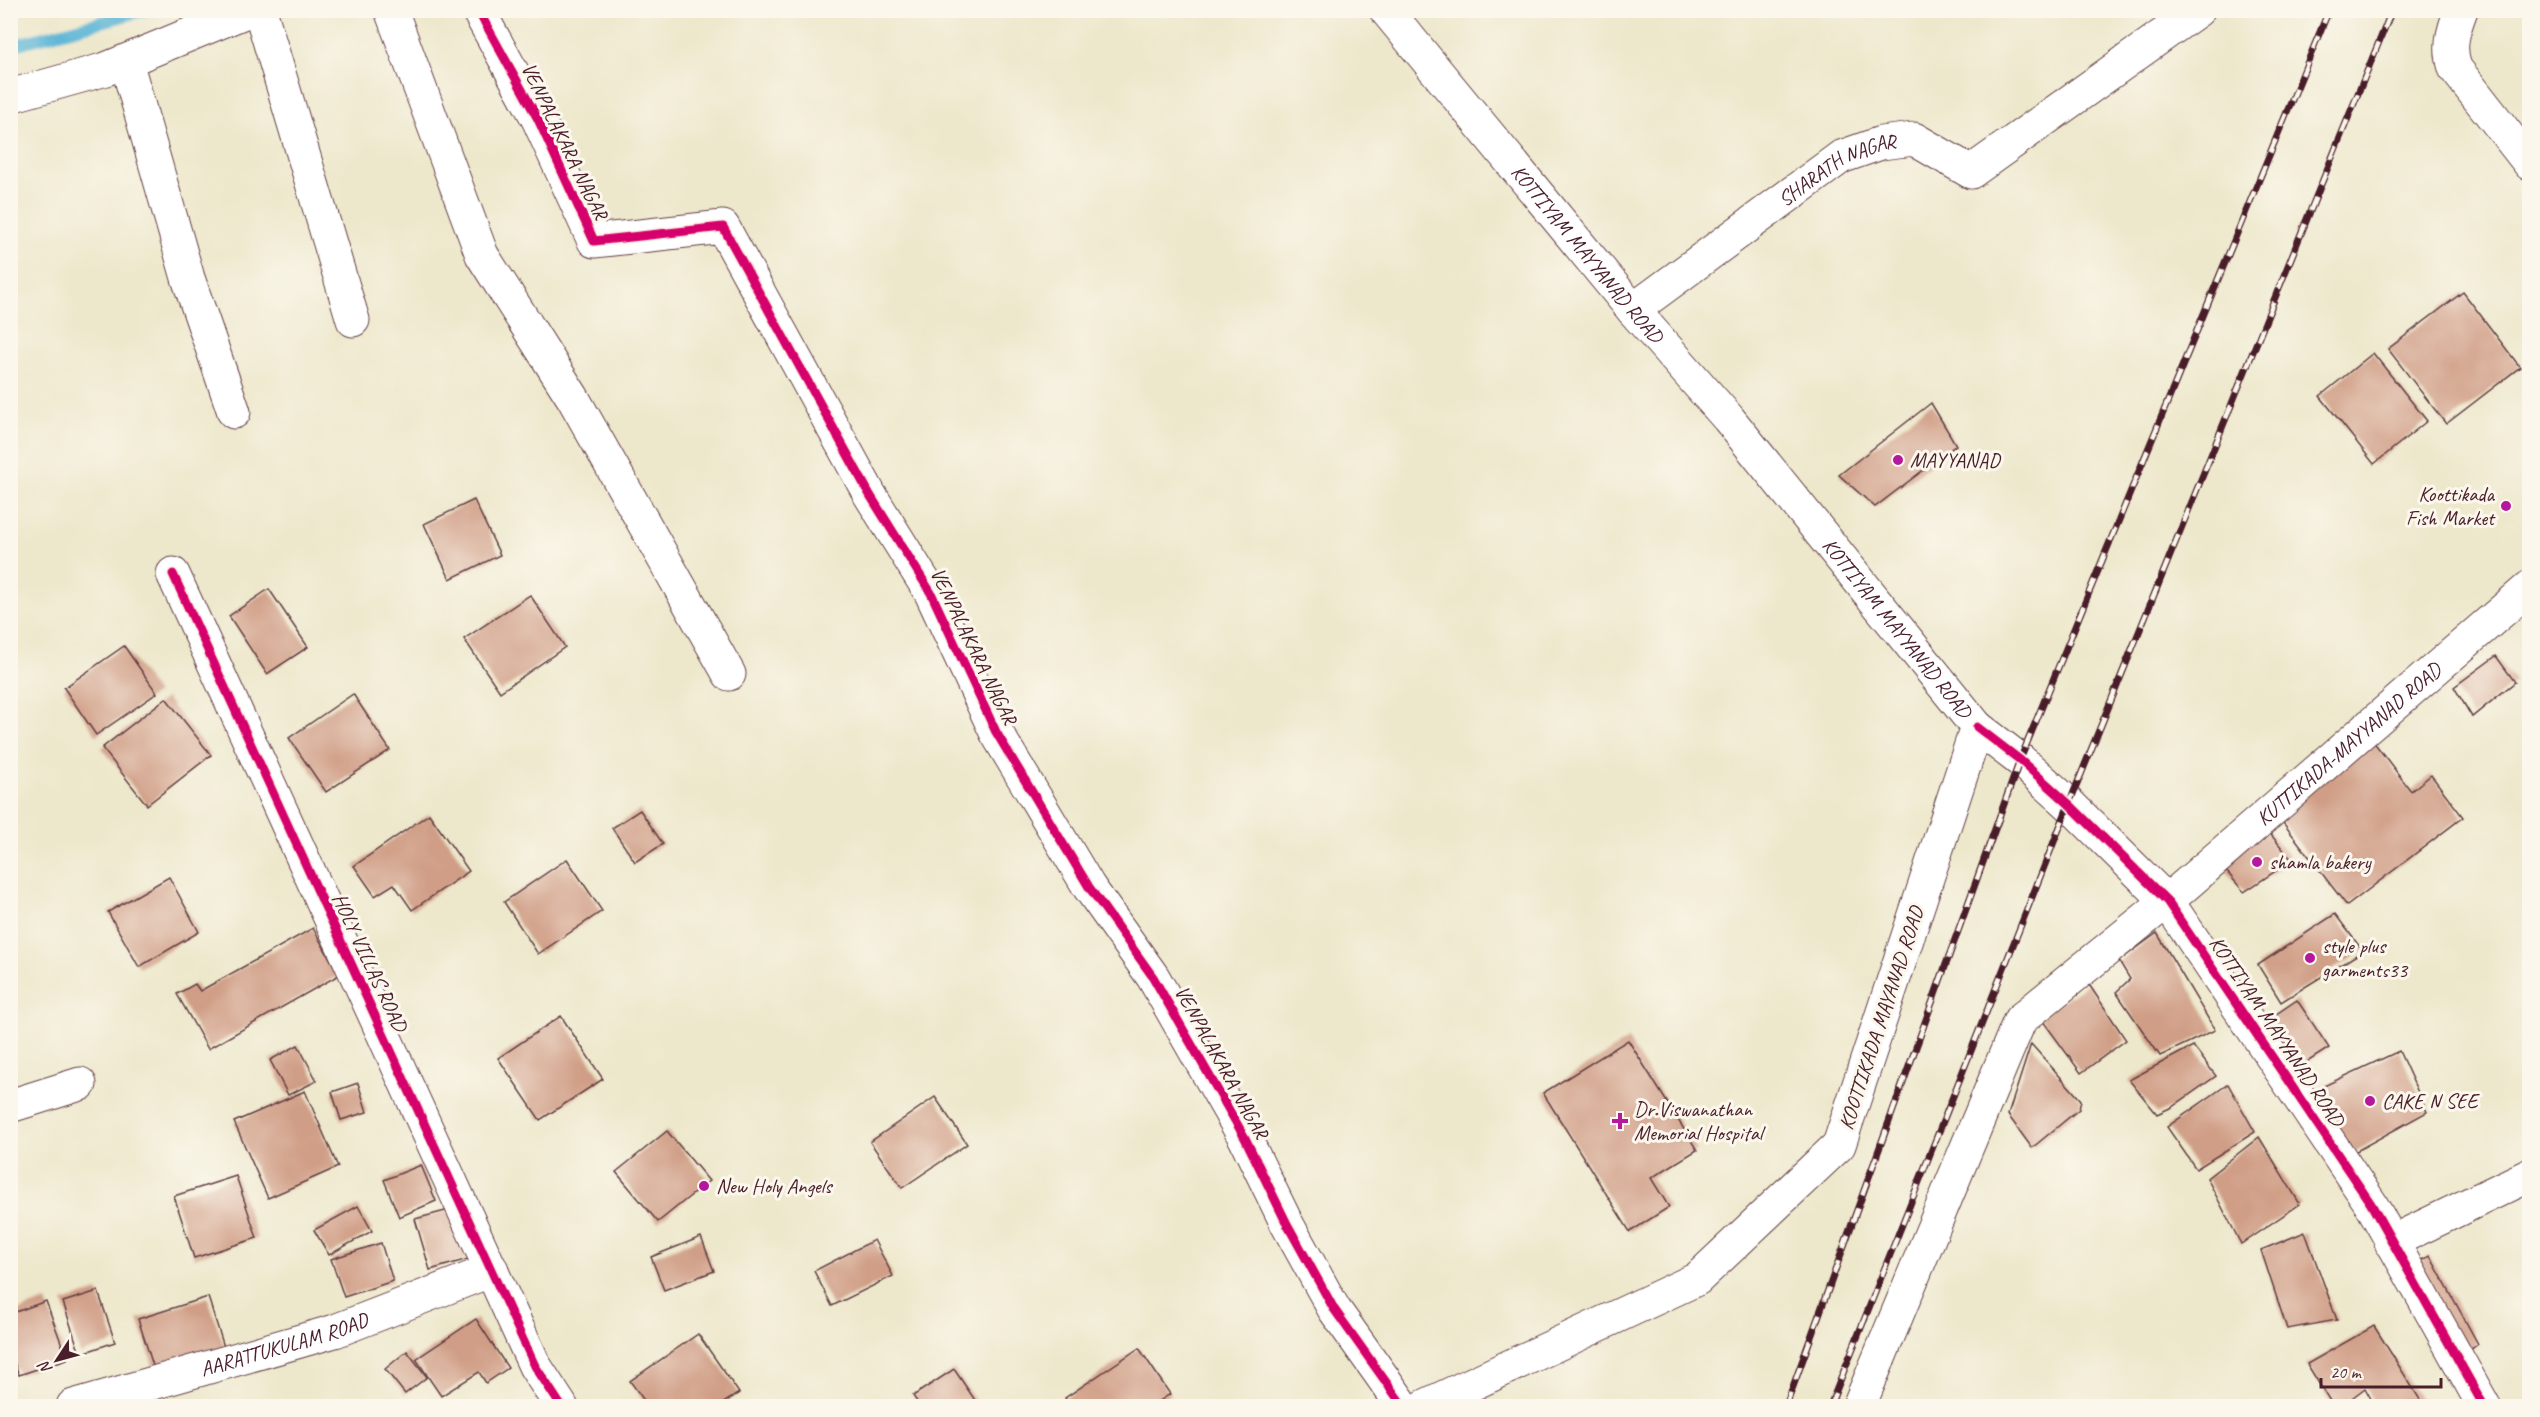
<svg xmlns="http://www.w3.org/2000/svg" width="2540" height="1417" font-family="Caveat,sans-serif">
<rect width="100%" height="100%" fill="#fbf7ec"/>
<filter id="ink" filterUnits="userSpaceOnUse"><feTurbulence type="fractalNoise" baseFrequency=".0167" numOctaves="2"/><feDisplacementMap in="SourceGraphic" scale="12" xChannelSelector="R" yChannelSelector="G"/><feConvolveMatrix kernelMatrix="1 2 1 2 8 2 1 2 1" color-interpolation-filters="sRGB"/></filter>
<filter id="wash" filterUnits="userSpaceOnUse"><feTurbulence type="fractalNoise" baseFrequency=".008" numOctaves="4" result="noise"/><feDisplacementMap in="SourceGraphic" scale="24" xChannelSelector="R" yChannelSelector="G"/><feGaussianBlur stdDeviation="1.35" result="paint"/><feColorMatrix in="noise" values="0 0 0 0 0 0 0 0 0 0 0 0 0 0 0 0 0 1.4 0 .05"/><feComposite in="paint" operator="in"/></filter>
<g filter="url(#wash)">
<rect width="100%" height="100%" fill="#ede7cb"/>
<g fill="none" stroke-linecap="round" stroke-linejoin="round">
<path stroke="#56b2d4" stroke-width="12" d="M10,46L146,10"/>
</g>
<g id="blocks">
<g fill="#d09e86">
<path d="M2463,292L2520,367L2446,424L2388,349Z"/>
<path d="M2373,353L2427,421L2374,464L2320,396Z"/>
<path d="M1931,403L1956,445L1875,507L1839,475Z"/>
<path d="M474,500L500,555L450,579L424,524Z"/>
<path d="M269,589L308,647L267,674L229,616Z"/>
<path d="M530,595L565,647L500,692L464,639Z"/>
<path d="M124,646L157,693L96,735L64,688Z"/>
<path d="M2496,656L2515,682L2472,717L2454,687Z"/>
<path d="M353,694L390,750L326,792L289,738Z"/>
<path d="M166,698L211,755L147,805L102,748Z"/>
<path d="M2370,737L2411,791L2431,775L2463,817L2347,906L2274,811Z"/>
<path d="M640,810L663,844L635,862L612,828Z"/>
<path d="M429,814L469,871L412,910L394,884L375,896L354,866Z"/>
<path d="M2267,830L2292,860L2244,892L2221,865Z"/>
<path d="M567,859L602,911L538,954L504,902Z"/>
<path d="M169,877L199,932L139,967L108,912Z"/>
<path d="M2335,914L2363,951L2281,1002L2258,965Z"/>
<path d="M313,928L339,975L208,1049L177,994L195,984L200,991Z"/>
<path d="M2157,933L2215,1030L2160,1056L2116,992L2130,979L2119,961Z"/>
<path d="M2088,983L2126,1040L2081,1073L2040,1017Z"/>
<path d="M2297,1000L2329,1048L2301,1066L2269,1019Z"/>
<path d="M561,1016L603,1079L540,1120L498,1058Z"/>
<path d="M1628,1040L1697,1150L1651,1178L1669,1207L1630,1232L1543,1093Z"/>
<path d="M2031,1044L2081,1100L2079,1109L2032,1148L2008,1115Z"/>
<path d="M298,1045L317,1081L288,1095L270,1060Z"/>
<path d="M2193,1046L2216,1076L2172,1107L2157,1114L2129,1080Z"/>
<path d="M2399,1051L2427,1112L2351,1154L2313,1091Z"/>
<path d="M358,1083L367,1112L341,1120L332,1092Z"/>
<path d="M2228,1084L2255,1132L2196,1169L2167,1127Z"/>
<path d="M305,1091L338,1167L268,1198L234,1122Z"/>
<path d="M935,1097L967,1144L902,1188L870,1142Z"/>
<path d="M667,1131L709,1181L658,1222L616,1172Z"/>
<path d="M2259,1137L2300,1204L2241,1244L2207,1178Z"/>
<path d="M421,1165L436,1201L399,1217L384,1180Z"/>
<path d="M236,1176L257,1238L194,1258L174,1196Z"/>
<path d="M468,1205L482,1255L430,1270L415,1219Z"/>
<path d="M358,1206L372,1231L329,1255L314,1230Z"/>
<path d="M2305,1232L2337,1320L2287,1329L2261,1250Z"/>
<path d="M701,1237L714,1271L664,1290L651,1257Z"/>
<path d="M874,1240L893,1276L832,1306L814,1271Z"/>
<path d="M381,1243L393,1281L344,1297L331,1259Z"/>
<path d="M2430,1256L2478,1344L2462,1356L2411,1265Z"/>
<path d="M98,1291L115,1342L80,1354L63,1302Z"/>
<path d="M208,1297L226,1353L156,1375L138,1319Z"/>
<path d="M46,1301L67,1359L19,1375L10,1352V1314Z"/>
<path d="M476,1319L508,1368L486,1383L479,1372L441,1396L416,1359Z"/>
<path d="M2374,1326L2424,1406H2375L2365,1388L2341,1406H2333L2307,1364Z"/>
<path d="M698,1334L739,1393L719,1406H648L630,1381Z"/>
<path d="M1139,1348L1170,1394L1152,1406H1071L1065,1398Z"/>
<path d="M407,1351L427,1377L405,1394L385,1369Z"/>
<path d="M954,1369L979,1406H920L913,1396Z"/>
</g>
</g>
</g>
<g filter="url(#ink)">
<use href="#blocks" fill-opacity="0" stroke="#623d43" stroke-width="1.5"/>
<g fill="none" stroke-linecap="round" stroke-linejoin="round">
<defs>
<g id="minor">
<path d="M260,10L353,320"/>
<path d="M391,10L482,255L573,398L729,674"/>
<path d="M478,10L538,119L594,241L723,227L870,495L931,593L996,732L1089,887L1153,977L1245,1138L1287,1224L1334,1309L1403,1406"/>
<path d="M2461,10C2453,31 2448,47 2455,68L2530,164"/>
<path d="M126,61L188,278L234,412"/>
<path d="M10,96L106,69L249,10"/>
<path id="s1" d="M1633,310L1841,157L1881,143L1914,139L1971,172L2198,10"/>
<path d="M173,574L535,1366L561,1406"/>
<path d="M10,1106L80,1084"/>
<path d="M2391,1242L2530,1175"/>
<path id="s2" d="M73,1406L335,1331L492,1270"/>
<path d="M1859,1406L2020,1020L2167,901"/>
</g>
<path id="tertiary" d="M1977,727L2020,760L2069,804L2167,901L2371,1204L2484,1406"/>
<g id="secondary">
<path id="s3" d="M1386,10L1633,310L1728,418L1977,727L1839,1145L1697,1279L1425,1406"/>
<path id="s4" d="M2167,901L2530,587"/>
</g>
</defs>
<use href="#minor" stroke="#623d43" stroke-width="35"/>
<use href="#tertiary" stroke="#623d43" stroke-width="35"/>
<use href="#secondary" stroke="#623d43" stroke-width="35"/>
<use href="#minor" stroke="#fff" stroke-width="33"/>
<use href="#tertiary" stroke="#fff" stroke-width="33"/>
<use href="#secondary" stroke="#fff" stroke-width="33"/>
<defs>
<g id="rail">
<path d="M1786,1406L2020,760L2329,10"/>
<path d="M1830,1406L2069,804L2392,10"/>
</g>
</defs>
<use href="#rail" stroke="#4a1f2b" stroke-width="7"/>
<use href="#rail" stroke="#fbf7ec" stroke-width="4.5" stroke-dasharray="14" stroke-linecap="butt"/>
<defs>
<g id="cycleway">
<path d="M478,10L538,119L594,241L723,227L870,495L931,593L996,732L1089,887L1153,977L1245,1138L1287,1224L1334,1309L1403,1406"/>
<path d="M173,574L535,1366L561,1406"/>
<path d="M1977,727L2020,760L2069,804L2167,901L2371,1204L2484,1406"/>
</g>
</defs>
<use href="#cycleway" stroke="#fbf7ec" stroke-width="13"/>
<use href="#cycleway" stroke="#d6006c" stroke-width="9"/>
</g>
</g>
<g fill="#b5179e" stroke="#fbf7ec" stroke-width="2">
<circle cx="1898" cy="460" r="6"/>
<circle cx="2506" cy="506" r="6"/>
<circle cx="2257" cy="862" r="6"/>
<circle cx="2310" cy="958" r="6"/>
<circle cx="2370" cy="1101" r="6"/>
<path d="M1617 1112h6v6h6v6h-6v6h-6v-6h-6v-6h6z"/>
<circle cx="704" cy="1186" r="6"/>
</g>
<g text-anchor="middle" stroke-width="6" stroke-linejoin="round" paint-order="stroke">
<g font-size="21" fill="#4a1f2b" stroke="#fbf7ec">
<text transform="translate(565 141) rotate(64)" y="7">VENPALAKARA NAGAR</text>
<text dy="7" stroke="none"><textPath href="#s1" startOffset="249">SHARATH NAGAR</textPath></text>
<text dy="7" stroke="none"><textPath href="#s3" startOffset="316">KOTTIYAM MAYYANAD ROAD</textPath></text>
<text dy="7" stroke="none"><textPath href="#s3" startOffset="802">KOTTIYAM MAYYANAD ROAD</textPath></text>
<text transform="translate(974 646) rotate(64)" y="7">VENPALAKARA NAGAR</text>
<text dy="7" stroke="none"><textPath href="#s4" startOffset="240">KUTTIKADA-MAYYANAD ROAD</textPath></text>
<text transform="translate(370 962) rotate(65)" y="7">HOLY VILLAS ROAD</text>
<text transform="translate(1881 1018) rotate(-72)" y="7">KOOTTIKADA MAYANAD ROAD</text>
<text transform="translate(2277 1031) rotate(56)" y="7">KOTTIYAM MAYYANAD ROAD</text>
<text transform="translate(1222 1062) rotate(61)" y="7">VENPALAKARA NAGAR</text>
<text dy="7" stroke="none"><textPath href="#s2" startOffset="220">AARATTUKULAM ROAD</textPath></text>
</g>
<g font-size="21" fill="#4a1f2b" stroke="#fbf7ec" text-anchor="start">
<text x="1910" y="467">MAYYANAD</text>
<text x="2494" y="501" text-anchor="end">Koottikada<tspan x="2494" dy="24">Fish Market</tspan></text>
<text x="2269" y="869">shamla bakery</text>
<text x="2322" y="953">style plus<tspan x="2322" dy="24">garments33</tspan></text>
<text x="2382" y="1108">CAKE N SEE</text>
<text x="1634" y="1116">Dr.Viswanathan<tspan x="1634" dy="24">Memorial Hospital</tspan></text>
<text x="716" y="1193">New Holy Angels</text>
</g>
</g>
<rect width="2540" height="1417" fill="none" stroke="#fbf7ec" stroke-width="36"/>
<g transform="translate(57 1360) rotate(234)" stroke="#fbf7ec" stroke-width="4.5" paint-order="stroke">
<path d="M0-4.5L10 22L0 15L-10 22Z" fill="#4a1f2b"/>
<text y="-9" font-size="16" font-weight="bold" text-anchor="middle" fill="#4a1f2b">N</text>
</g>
<path d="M2321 1378v9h120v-9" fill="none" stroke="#4a1f2b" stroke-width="3"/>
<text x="2330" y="1378" font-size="18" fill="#4a1f2b" stroke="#fbf7ec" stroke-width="4.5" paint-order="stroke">20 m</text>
</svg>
